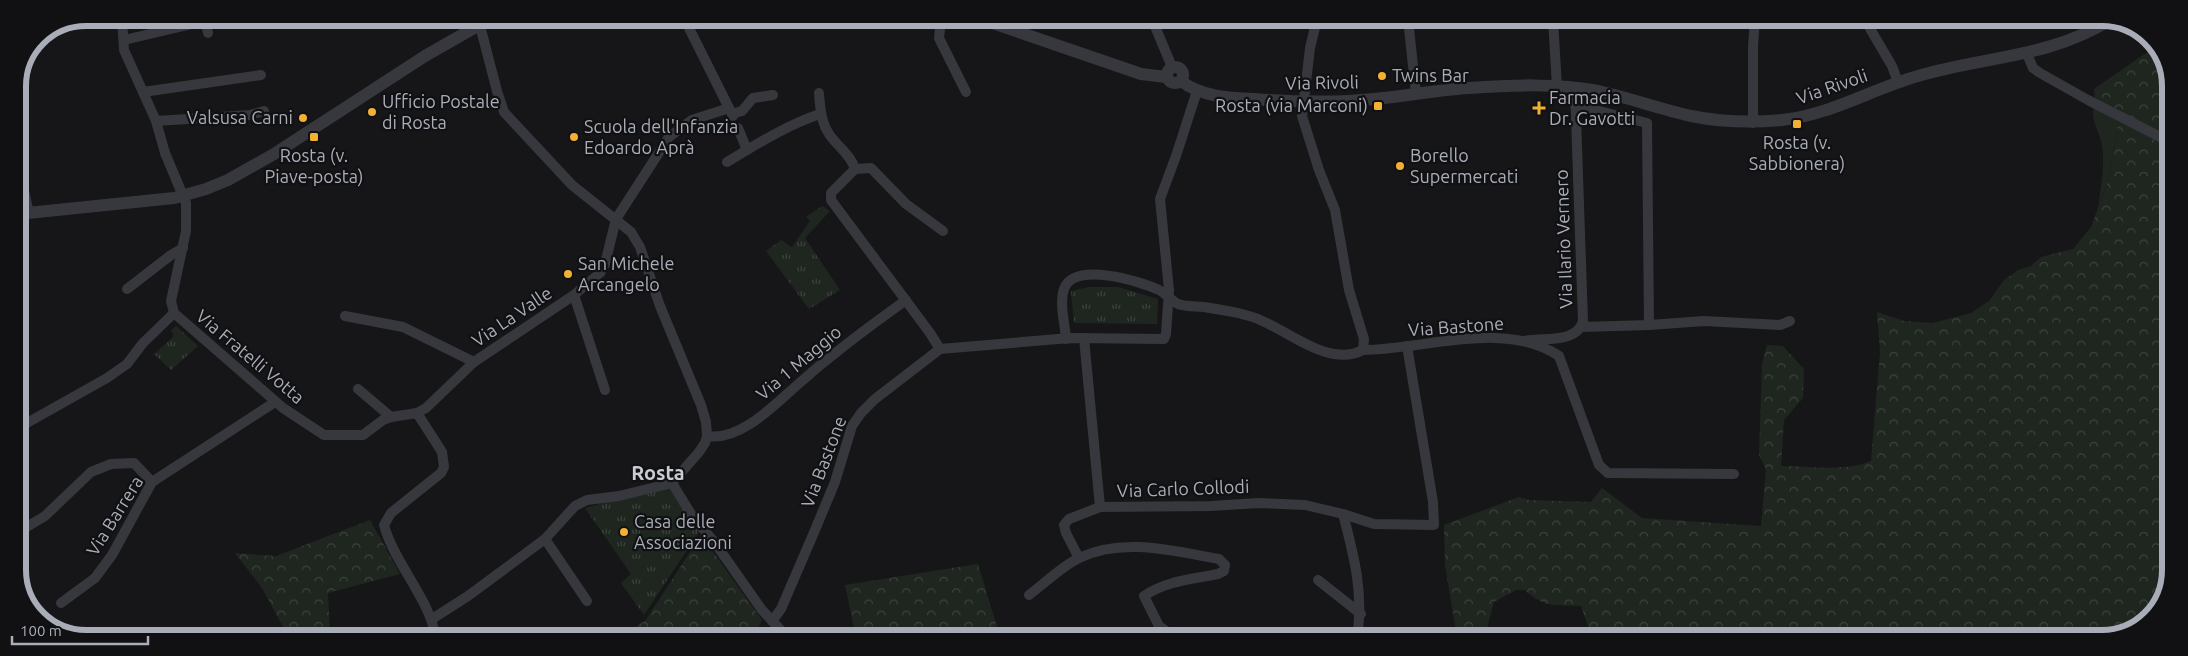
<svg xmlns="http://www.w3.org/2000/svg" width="2188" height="656" font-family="Ubuntu,sans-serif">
<defs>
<pattern id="forest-crowns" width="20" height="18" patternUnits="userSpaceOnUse" patternTransform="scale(1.25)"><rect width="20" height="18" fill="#1e261f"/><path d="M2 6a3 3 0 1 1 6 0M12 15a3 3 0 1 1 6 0" fill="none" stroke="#3c433d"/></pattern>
<pattern id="park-tufts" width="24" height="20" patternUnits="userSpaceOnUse" patternTransform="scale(1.25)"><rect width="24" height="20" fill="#1e261f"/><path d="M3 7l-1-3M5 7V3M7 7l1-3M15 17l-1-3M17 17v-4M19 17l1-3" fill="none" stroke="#3c433d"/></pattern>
</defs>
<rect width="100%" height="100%" fill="#161618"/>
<path fill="#1e261f" d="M2094,107L2119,118L2109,178L2098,207C2101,186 2105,166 2102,145C2100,133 2090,119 2094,107Z"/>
<g fill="url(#forest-crowns)">
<path d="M2149,51L2160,57L2170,82V137L2095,100L2094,89Z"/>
<path d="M2119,118L2170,145L2168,588L2143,624L2102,638H1592L1581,606C1557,605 1543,608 1525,590H1516L1494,602L1486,632L1467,638H1457L1445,565L1444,525L1519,497L1529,500L1591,502L1602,488L1642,518L1761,526L1766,469L1759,455L1762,364L1767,345L1783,346L1804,369L1803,398L1784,420L1781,466C1809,466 1845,472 1871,461L1880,352L1877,312L1904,321L1933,323L1971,313L1989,301L2004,280L2018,270L2031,266L2041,257L2073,249L2091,227L2109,178Z"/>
<path d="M370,520L400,574L328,593L330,632L288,636L262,588L235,553L276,556Z"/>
<path d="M701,535L762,620L753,637H618L645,621Z"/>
<path d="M978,564L1000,637H856L845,585Z"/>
</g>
<g fill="url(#park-tufts)">
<path d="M822,206L830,211L805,238L840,290L809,309L766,251L781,240L792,247L810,221L806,217Z"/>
<path d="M1089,287H1118L1158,299L1157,324L1074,323L1071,291Z"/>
<path d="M176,326L198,346L171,370L154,354L174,336L171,330Z"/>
<path d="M667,485L699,532L644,615L621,583L631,574L585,508Z"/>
</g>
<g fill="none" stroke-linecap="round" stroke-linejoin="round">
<g stroke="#37383d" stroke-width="10">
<path d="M122,18L124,50L156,121L165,153L186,203V231L171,301L174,313L283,408L324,435H363L383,420L391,417L417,413L426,408L474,362L574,295L600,273L605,264L616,219L669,137L692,120L729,108"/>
<path d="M204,18L208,33"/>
<path d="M478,18L497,91L504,112L572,185L631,232L640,247L660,306L701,405L706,422L707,436L705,443L699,452L672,483"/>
<path d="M684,18L733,116"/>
<path d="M941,19L939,38L966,92"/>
<path d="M1152,19L1172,67"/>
<path d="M1317,19L1310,48L1302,116L1319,170L1335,210L1349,290L1364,339L1363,350"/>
<path d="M1408,19L1416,94"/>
<path d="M1553,19L1557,87"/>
<path d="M1865,20L1892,66L1898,82"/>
<path d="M124,40L205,21"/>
<path d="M2027,54L2033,68L2040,73L2088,100L2170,142"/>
<path d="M143,92L261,75"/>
<path d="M819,93C820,107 821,122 829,134C837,146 851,155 855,169L831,193V200L930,333L940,349"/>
<path d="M1575,105L1647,123L1649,325L1581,327"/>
<path d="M732,114L742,111L753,98L773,95"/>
<path d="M156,121L250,115L264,111"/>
<path d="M1753,123V46L1755,19"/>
<path d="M738,128L747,150"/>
<path d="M727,162C757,144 787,125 820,114"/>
<path d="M18,164L29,213"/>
<path d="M855,169L871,168L906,204L943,231"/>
<path d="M127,289L171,255L183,248"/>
<path d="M574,295L605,390"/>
<path d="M345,316L403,327L474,362"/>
<path d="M1649,325L1704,321L1780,325L1790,321"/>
<path d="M1084,338L1100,507"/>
<path d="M1066,339C1065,324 1059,303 1064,289C1074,261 1140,281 1159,290C1166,294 1171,300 1178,304C1186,307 1196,306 1204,307C1217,309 1230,311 1242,314C1248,316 1255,317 1260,320C1289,331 1329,368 1363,350C1424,350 1504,319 1559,356L1599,465L1608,473L1734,474"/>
<path d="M1524,341C1543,337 1577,344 1583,321L1575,88"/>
<path d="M358,389L391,417"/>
<path d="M417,413L442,452L444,467L441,473L391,513L384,525C394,563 432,602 435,637"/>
<path d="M18,428L107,378L127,364L143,343L174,313"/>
<path d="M707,436C742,442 779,400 803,380C814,370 826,360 838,351C860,333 883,317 906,300"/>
<path d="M672,483L691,514L715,543L762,610L787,637"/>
<path d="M1343,514C1354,556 1364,593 1357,638"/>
<path d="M18,523L25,528L45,516L91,472L111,464L134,463L152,482"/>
<path d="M545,539L587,601"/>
<path d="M1079,558L1066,533L1064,525L1069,519L1100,507L1211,506L1258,503L1305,505L1343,514L1374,524L1434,525L1433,502L1407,346"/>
<path d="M1318,580L1361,614"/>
<path d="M1029,595C1045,583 1061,567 1079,558C1123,537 1173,551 1219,559L1225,565L1224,571L1218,574C1193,579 1165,581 1144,596L1159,626L1175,637"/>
<path d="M61,603L95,578L112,555L152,482L275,402"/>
<path d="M432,619L468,596L545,539L575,506L587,500L619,496L672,483"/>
<path d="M772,621L781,609L815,530L835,482L852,426L861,413L875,399L940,349L1070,338L1164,339L1166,334L1169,290L1160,199L1176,156L1197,91"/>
</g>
<g stroke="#37383d" stroke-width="12">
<path d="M981,19L1141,74L1166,77"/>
<circle cx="1175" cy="75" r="8"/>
<path d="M1181,81C1202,97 1229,98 1254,99C1294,102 1334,103 1374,99C1405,96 1437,90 1469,88C1511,85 1557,83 1598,91C1630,98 1660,109 1691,116C1721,122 1751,123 1782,120C1830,115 1872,89 1918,76C1985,56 2049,58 2110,20"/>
<path d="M18,214L174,198L206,189L228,180L274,154L425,56L474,28L496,18"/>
</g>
</g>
<g fill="#f2b134" stroke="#111113" stroke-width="2">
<circle cx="1382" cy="76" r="5"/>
<rect x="1373" y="101" width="10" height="10" rx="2.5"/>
<path d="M1536.5 100.5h5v5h5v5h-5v5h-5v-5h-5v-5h5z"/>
<circle cx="372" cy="112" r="5"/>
<circle cx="303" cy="118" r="5"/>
<rect x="1792" y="119" width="10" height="10" rx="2.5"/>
<rect x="309" y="132" width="10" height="10" rx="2.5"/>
<circle cx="574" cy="137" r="5"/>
<circle cx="1400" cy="166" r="5"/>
<circle cx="568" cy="274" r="5"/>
<circle cx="624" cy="532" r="5"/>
</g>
<g text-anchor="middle" stroke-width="4.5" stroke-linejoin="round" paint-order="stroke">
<g font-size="18" fill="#a8adb8" stroke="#111113" text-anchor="start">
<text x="1392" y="82">Twins Bar</text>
<text x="1549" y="104">Farmacia<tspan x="1549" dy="21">Dr. Gavotti</tspan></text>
<text x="382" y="108">Ufficio Postale<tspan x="382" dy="21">di Rosta</tspan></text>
<text x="1368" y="112" text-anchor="end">Rosta (via Marconi)</text>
<text x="293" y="124" text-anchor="end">Valsusa Carni</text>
<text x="584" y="133">Scuola dell'Infanzia<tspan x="584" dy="21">Edoardo Aprà</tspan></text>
<text x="1797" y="149" text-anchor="middle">Rosta (v.<tspan x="1797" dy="21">Sabbionera)</tspan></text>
<text x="314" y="162" text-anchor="middle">Rosta (v.<tspan x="314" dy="21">Piave-posta)</tspan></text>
<text x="1410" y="162">Borello<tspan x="1410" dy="21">Supermercati</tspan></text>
<text x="578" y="270">San Michele<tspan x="578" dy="21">Arcangelo</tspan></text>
<text x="634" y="528">Casa delle<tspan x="634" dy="21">Associazioni</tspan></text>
</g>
<g font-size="18" fill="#a8adb8" stroke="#111113">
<text transform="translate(1322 83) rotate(-1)" y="6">Via Rivoli</text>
<text transform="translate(1832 87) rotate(-19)" y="6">Via Rivoli</text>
<text transform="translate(1564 239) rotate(-92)" y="6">Via Ilario Vernero</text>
<text transform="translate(512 317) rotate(-34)" y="6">Via La Valle</text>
<text transform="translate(1456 327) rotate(-4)" y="6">Via Bastone</text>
<text transform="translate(250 357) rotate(40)" y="6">Via Fratelli Votta</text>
<text transform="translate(799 363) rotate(-40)" y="6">Via 1 Maggio</text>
<text transform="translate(824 462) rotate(-69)" y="6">Via Bastone</text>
<text transform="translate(1183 489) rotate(-2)" y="6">Via Carlo Collodi</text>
<text transform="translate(115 516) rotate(-58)" y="6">Via Barrera</text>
</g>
<g font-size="20" font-weight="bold" fill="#c9ccd4" stroke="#111113">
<text x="658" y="480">Rosta</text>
</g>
</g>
<path d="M0 0H2188V656H0ZM86 26H2102A60 60 0 0 1 2162 86V570A60 60 0 0 1 2102 630H86A60 60 0 0 1 26 570V86A60 60 0 0 1 86 26Z" fill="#111113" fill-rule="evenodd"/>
<path fill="none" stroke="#a8adb8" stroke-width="6" d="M86 26H2102A60 60 0 0 1 2162 86V570A60 60 0 0 1 2102 630H86A60 60 0 0 1 26 570V86A60 60 0 0 1 86 26Z"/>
<path d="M12 636v8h136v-8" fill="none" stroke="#a8adb8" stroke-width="2.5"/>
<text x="20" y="636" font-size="15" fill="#a8adb8" stroke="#111113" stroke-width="4" paint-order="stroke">100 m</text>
</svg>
